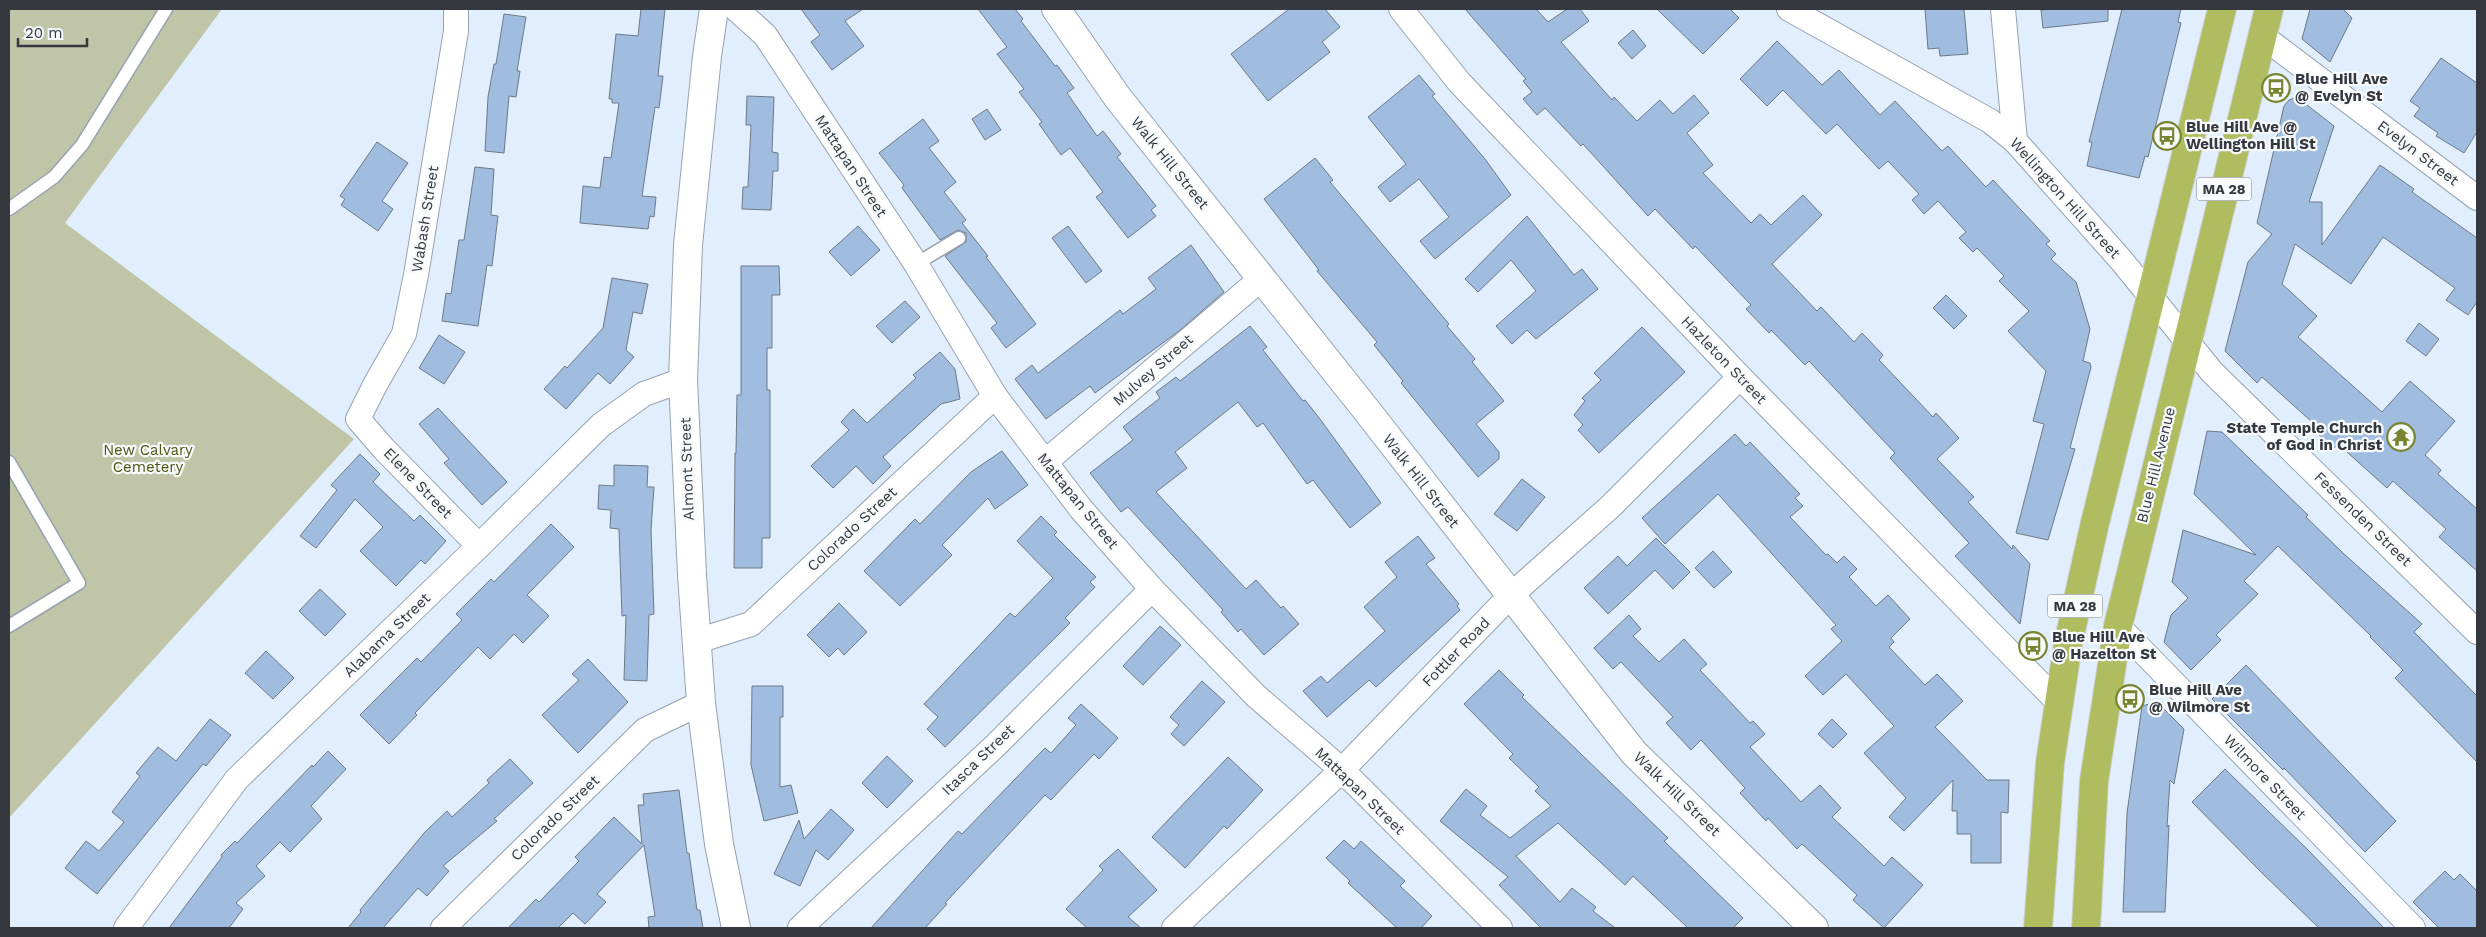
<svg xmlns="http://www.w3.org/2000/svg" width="2486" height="937" font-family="'Work Sans',sans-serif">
<rect width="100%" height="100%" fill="#e1eefd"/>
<path fill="#c0c5a8" d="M9,9H222L65,223L354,439L9,818Z"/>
<g fill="#a0bde0" stroke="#6e7987">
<path d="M641,9H665L658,76H663L659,108L655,107L642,196L656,197L654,217L650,216L648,229L580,223L583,186L600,188L604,157L611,158L619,103H612V99H609L616,34L638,36Z"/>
<path d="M801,9H863L845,21L864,46L832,70L811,42L820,35Z"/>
<path d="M978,9H1015L1023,19L1021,21L1055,66L1057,65L1074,88L1067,93L1097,136L1103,131L1121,154L1117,157L1156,206L1151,210L1156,216L1128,238L1096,197L1103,192L1070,148L1061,155L1039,124L1042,122L1019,92L1024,89L997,54L1007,47Z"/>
<path d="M1289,9H1325L1340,27L1322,42L1330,52L1268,101L1231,54Z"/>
<path d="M1465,9H1536L1548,22L1567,9H1580L1589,21L1561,42L1612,100L1614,97L1637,121L1660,100L1673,114L1694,95L1709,113L1687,133L1713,165L1703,173L1751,223L1760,214L1771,225L1803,195L1822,215L1772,264L1817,311L1821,307L1854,342L1862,333L1883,355L1879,360L1933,417L1936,413L1959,438L1937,459L1974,497L1968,502L2012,549L2013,545L2030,564L2020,624L1955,556L1969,543L1890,458L1895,453L1809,361L1805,365L1771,330L1769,333L1746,309L1751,305L1695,246L1693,249L1655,209L1648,216L1583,144L1581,146L1545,108L1537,115L1523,99L1532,92L1523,81L1526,79Z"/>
<path d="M1657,9H1730L1739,18L1703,54Z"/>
<path d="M1925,9H1964L1968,54L1940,56L1939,48L1928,49Z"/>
<path d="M2053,9H2108V21L2043,28L2041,10Z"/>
<path d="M2122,9H2181L2178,22L2181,23L2148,157L2145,156L2139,178L2087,166L2092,142H2089Z"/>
<path d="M2310,9H2343L2352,18L2330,62L2302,39Z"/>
<path d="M504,14L526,17L517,71H520L516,97L509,96L504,153L485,151L488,97L494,64H496Z"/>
<path d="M1633,30L1646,46L1632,59L1618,43Z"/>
<path d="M1777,41L1822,85L1839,70L1880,115L1895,101L1942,151L1948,146L1986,187L1993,180L2050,241L2046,244L2056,254L2051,259L2076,282L2090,329L2083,361L2090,363L2091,367L2070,448L2075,449L2048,540L2016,533L2044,424L2033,421L2046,371L2008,331L2029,311L1999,281L2004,276L1977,248L1973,252L1959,238L1966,232L1938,201L1924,214L1912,200L1919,194L1888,161L1879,169L1837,124L1826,134L1783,90L1767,106L1740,79Z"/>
<path d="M2441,58L2477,83V132L2464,153L2436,136L2438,133L2414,116L2420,108L2410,101Z"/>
<path d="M1419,75L1435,94L1432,96L1485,159L1511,195L1435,259L1420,241L1449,217L1419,179L1390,202L1378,187L1406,164L1368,117Z"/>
<path d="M747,96L774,97L772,152L778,153V171H773L771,210L742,209L743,187H748L751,125H746Z"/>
<path d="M2294,98H2298L2334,126L2309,202H2322V245L2380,165L2414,189L2412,192L2477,238V302L2468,315L2446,300L2455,288L2383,237L2351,284L2295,244L2282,284L2317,316L2298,337L2382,412L2410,381L2455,421L2425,455L2441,470L2438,474L2477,509V571L2439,537L2446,529L2393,481L2387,488L2338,444L2334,448L2309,426L2312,422L2262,377L2257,383L2225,351L2248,262L2272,234L2257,223L2284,106L2289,100Z"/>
<path d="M987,109L1001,130L985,140L972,119Z"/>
<path d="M923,119L939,141L929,148L956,182L944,192L966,220L962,223L988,256L986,257L1036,324L1006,348L991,328L997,323L945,256L966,242V233L958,230L940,240L902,188L904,185L879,153Z"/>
<path d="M377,142L408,163L382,201L393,209L378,231L341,205L345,199L340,196Z"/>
<path d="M1315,158L1333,180L1330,182L1449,324L1447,326L1475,359L1472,362L1504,401L1476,424L1499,452V459L1478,477L1401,383L1403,381L1374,345L1377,342L1317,271L1319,270L1264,199Z"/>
<path d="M475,167L494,169L491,215L498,216L492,266L487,265L478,326L442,321L446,293L451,294L459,240H464Z"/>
<path d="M1527,216L1574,275L1582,269L1598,289L1536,339L1527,330L1512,344L1496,326L1536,291L1511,260L1478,292L1465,279Z"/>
<path d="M858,226L880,250L851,276L829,252Z"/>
<path d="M1068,226L1102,271L1086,283L1052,238Z"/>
<path d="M1191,245L1224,292L1179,331L1095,393L1090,386L1046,419L1015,379L1032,365L1038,373L1120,310L1123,314L1156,289L1148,278Z"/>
<path d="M741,266H779L780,295H772V348H767V390H770V538H762V568H734L735,453H736L737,395H741Z"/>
<path d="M612,278L648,284L642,314L633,312L626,350L634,357L610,384L598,373L566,409L544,389L565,366L567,368L603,328Z"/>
<path d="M1946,295L1967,316L1954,329L1933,308Z"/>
<path d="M905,301L920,317L892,343L876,326Z"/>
<path d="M2419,323L2439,339L2426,356L2406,341Z"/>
<path d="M1250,326L1267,347L1263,350L1303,401L1305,400L1320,419L1381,503L1350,528L1313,480L1307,484L1263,423L1257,427L1238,402L1175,452L1187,468L1156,492L1246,589L1256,580L1281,608L1283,606L1299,624L1264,655L1241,629L1238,632L1221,612L1223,610L1128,507L1121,512L1090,473L1133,440L1123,427L1160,398L1156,392L1176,377L1180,381Z"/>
<path d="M1642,327L1685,372L1599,453L1578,430L1583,425L1574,415L1585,401L1582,398L1601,380L1594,373Z"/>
<path d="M439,335L465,352L444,384L419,368Z"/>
<path d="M940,352L955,369L960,399L941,404L883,457L891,466L873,484L856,466L833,488L811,466L849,430L841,422L853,409L867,423L916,378L913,375Z"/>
<path d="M438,408L507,482L482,505L444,463L449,459L419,424Z"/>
<path d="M2207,431L2222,432L2308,515L2306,517L2344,554L2422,624L2414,632L2477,696V762L2395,678L2403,670L2370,637L2371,636L2278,546L2244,581L2258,594L2216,635L2221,640L2191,670L2164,642L2171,615L2188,598L2172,582L2183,530L2256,555L2194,494Z"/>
<path d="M1735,434L1746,446L1750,442L1800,494L1795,498L1803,506L1790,517L1826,555L1828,554L1837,563L1844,556L1857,569L1849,577L1876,606L1888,595L1910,619L1891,638L1894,642L1889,647L1925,685L1937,674L1963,701L1935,727L1987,780H2009L2008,813L2001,812V863H1971V834H1957V811H1952L1953,780L1904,831L1889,817L1906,798L1864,753L1894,726L1846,674L1823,695L1805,676L1842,641L1831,629L1836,625L1718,494L1665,544L1642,518Z"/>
<path d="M1002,451L1028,485L995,509L988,498L942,545L952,555L900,606L864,571L915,519L920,524L971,472Z"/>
<path d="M360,454L380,474L373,482L414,521L420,515L446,541L425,564L421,560L396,586L360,551L383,527L355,499L316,548L300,536L337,490L331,485Z"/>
<path d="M614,465L648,466L647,487H654L651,530L654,614L649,615L647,681L624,680L626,615L622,616L619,529L610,528L611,510L598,509L599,485L614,486Z"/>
<path d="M1522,479L1545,497L1517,531L1494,514Z"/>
<path d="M1041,516L1057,532L1054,535L1096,577L1090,582L1095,587L1065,618L1070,623L945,747L927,729L938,717L924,704L1010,613L1015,617L1053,578L1017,541Z"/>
<path d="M551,524L574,547L527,595L549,616L523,643L514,634L490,659L478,647L415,713L417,715L389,744L360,715L417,658L421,662L462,620L456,614L491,579L494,582Z"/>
<path d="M1418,536L1435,558L1426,564L1459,604L1457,606L1460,610L1376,687L1369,680L1327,717L1303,691L1321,676L1327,683L1385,631L1364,607L1397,577L1385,562Z"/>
<path d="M1656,538L1690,572L1673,589L1655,570L1608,614L1584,588L1618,556L1627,566Z"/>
<path d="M1713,551L1732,572L1714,588L1695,568Z"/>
<path d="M320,589L346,614L325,636L299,611Z"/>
<path d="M839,603L867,632L844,655L838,648L829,657L807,635Z"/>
<path d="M1629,615L1641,629L1633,636L1659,662L1684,639L1707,664L1700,670L1750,723L1753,721L1765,734L1750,747L1801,802L1820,785L1841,808L1832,817L1884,866L1892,857L1923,885L1884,928L1853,900L1857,895L1802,844L1797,849L1768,818L1766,821L1740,793L1745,788L1701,740L1691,750L1666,723L1673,717L1621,662L1613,669L1594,648Z"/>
<path d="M1160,626L1181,645L1143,685L1123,666Z"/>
<path d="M266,651L294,678L273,699L245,673Z"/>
<path d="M588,659L628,702L578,753L542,715L579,680L572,674Z"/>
<path d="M2246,665L2396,821L2365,852L2284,768L2283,770L2212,699Z"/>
<path d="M1499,670L1524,695L1522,697L1668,838L1664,841L1743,918L1733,928H1688L1633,876L1625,885L1558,823L1516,856L1560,902L1572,888L1596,907L1593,911L1615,928H1541L1499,885L1508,877L1440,821L1466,789L1487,806L1480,815L1510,838L1551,806L1535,791L1539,787L1509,758L1513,754L1464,704Z"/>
<path d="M1202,681L1225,702L1184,746L1171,734L1179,725L1170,717Z"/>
<path d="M752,686H783V717H780V787L791,785L798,813L764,821L751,765Z"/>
<path d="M2157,702L2184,729L2174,784L2170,780L2167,827L2169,825L2165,912H2123L2127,813L2142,706Z"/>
<path d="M1081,704L1118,738L1099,759L1094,754L1051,800L1045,795L945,903L947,904L925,928H871L958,831L962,834L1045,748L1051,753L1076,725L1068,718Z"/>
<path d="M210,719L231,735L206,766L203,764L97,894L65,868L86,841L99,851L124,822L112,812L140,776L136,773L158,747L176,761Z"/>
<path d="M1832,719L1847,734L1833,748L1818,734Z"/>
<path d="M328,751L346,769L311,806L322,819L290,852L280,842L256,866L265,876L236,903L243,909L229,928H169L222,857L221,855L235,841L237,843L312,765L313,767Z"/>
<path d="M887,756L913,781L887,808L862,783Z"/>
<path d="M1228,757L1263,790L1227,829L1224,826L1185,868L1152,837Z"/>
<path d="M510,759L533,783L494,819L497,821L443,866L449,871L427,896L418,888L383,928H348L361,912L360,910L425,832L447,811L452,817L489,783L487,780Z"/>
<path d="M2225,769L2307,849L2384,928H2319L2261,872L2192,802Z"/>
<path d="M679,790L687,853H689L697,910H700L703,928H649L648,917L655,916L644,845L597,894L606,902L585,924L573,913L558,928H508L536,899L539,902L579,861L575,857L614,817L642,844L638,805H644L643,794Z"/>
<path d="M831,809L854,830L828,860L816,850L800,886L774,874L799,820L804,839Z"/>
<path d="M1344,840L1354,849L1361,841L1405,881L1400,886L1432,916L1421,928H1397L1348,883L1350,881L1326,858Z"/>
<path d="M1118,849L1157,890L1128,917L1141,928H1087L1066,909L1103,870L1099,866Z"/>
<path d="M2445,871L2454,880L2460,874L2477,891V928H2439L2413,902Z"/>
</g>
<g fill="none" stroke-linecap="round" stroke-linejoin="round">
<defs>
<g id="service">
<path d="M9,209L54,177L82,145L166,9"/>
<path d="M916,264L959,238"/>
<path d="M9,462L79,583L9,626"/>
</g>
<g id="minor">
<path d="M456,9V31L416,275L404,334L375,385L358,419L384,449L479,546"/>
<path d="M736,9L765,35L916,264L995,396L1081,509L1152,589L1256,696L1342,770L1500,928"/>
<path d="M1401,9L1459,82L1740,377L2057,701"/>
<path d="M1789,9L1990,121L2015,141L2121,260L2212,372L2477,632"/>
<path d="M2003,9L2015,141"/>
<path d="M2262,36L2477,198"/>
<path d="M1045,462L1262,278"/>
<path d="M2118,626L2413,928"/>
<path d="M697,641L751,624L995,396"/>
<path d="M126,928L237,779L479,546L601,425L644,394L683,380"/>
<path d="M443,928L645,730L701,703"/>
<path d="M800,928L996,745L1152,589"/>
<path d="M1174,928L1342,770L1510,596L1611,506L1740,377"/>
</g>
<path id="tertiary" d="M714,9L707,56L688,245L683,380L692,575L701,703L719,844L736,928"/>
<path id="secondary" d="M1056,9L1118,98L1364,407L1634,753L1814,928"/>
<g id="trunk">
<path d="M2038,928L2050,763L2068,644L2094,527L2222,9"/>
<path d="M2086,928L2094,781L2118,626L2269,9"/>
</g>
</defs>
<use href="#service" stroke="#96a2af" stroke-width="15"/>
<use href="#minor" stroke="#96a2af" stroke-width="26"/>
<use href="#tertiary" stroke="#96a2af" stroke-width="30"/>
<use href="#secondary" stroke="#96a2af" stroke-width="30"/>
<use href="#trunk" stroke="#cfcfd1" stroke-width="30"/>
<use href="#service" stroke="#fff" stroke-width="12"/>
<use href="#minor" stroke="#fff" stroke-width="24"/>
<use href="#tertiary" stroke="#fff" stroke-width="28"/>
<use href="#secondary" stroke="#fff" stroke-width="28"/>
<use href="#trunk" stroke="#b0bc60" stroke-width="28"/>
</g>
<defs>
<symbol id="bus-ring" viewBox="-11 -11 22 22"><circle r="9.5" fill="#f7fafd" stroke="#798431" stroke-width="1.5"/><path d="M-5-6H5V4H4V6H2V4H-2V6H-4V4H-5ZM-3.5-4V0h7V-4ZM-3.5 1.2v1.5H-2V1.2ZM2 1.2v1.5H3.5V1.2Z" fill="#798431"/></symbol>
<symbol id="temple-ring" viewBox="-11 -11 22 22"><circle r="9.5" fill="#f7fafd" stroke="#798431" stroke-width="1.5"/><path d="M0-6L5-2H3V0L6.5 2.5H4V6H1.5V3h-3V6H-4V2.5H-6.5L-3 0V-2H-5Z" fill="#798431"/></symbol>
</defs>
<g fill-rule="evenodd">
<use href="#bus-ring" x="2260" y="72" width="32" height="32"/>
<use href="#bus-ring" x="2151" y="120" width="32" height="32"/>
<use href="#temple-ring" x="2385" y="421" width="32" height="32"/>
<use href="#bus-ring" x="2017" y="630" width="32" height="32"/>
<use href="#bus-ring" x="2114" y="683" width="32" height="32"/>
</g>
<g text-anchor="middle" stroke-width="4.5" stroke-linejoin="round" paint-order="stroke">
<g fill="#f7fafd" stroke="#6f7378" stroke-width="1">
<rect x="2196.5" y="177.5" width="55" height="23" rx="4"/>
<rect x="2047.5" y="594.5" width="55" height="23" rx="4"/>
</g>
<g font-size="14" font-weight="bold" fill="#35393f">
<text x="2224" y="194">MA 28</text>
<text x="2075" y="611">MA 28</text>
</g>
<g font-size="15" font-weight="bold" fill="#35393f" stroke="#f7fafd" text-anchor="start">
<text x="2295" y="84">Blue Hill Ave<tspan x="2295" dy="17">@ Evelyn St</tspan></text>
<text x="2186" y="132">Blue Hill Ave @<tspan x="2186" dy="17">Wellington Hill St</tspan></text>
<text x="2382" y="433" text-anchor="end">State Temple Church<tspan x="2382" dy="17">of God in Christ</tspan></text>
<text x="2052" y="642">Blue Hill Ave<tspan x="2052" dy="17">@ Hazelton St</tspan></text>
<text x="2149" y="695">Blue Hill Ave<tspan x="2149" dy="17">@ Wilmore St</tspan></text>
</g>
<g font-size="15" fill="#35393f" stroke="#f7fafd">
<text transform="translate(2418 153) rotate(37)" y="5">Evelyn Street</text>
<text transform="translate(1170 163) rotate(51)" y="5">Walk Hill Street</text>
<text transform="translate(851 166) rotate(57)" y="5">Mattapan Street</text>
<text transform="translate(2065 198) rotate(48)" y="5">Wellington Hill Street</text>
<text transform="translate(425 219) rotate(-81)" y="5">Wabash Street</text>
<text transform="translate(1724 360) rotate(46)" y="5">Hazleton Street</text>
<text transform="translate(1153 370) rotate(-41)" y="5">Mulvey Street</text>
<text transform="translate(2156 465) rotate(-76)" y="5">Blue Hill Avenue</text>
<text transform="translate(687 469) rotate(-92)" y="5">Almont Street</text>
<text transform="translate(1421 481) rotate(52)" y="5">Walk Hill Street</text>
<text transform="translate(418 483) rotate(46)" y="5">Elene Street</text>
<text transform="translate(1078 501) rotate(51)" y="5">Mattapan Street</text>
<text transform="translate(2363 519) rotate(44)" y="5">Fessenden Street</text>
<text transform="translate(852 529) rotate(-43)" y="5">Colorado Street</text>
<text transform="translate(387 635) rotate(-44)" y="5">Alabama Street</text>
<text transform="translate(1456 652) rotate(-46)" y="5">Fottler Road</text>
<text transform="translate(978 760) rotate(-44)" y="5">Itasca Street</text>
<text transform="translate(2265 777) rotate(46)" y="5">Wilmore Street</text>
<text transform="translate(1360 791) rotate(44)" y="5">Mattapan Street</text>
<text transform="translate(1677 794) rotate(44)" y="5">Walk Hill Street</text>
<text transform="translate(555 818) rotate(-44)" y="5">Colorado Street</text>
</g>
<g font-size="15" fill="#4e5712" stroke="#f7fafd">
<text x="148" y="455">New Calvary<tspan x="148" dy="17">Cemetery</tspan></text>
</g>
</g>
<rect width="2486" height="937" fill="none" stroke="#35393f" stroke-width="20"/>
<path d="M18 38v8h69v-8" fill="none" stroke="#35393f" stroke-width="2.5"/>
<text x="25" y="38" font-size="15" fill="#35393f" stroke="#f7fafd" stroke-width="4" paint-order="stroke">20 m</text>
</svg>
